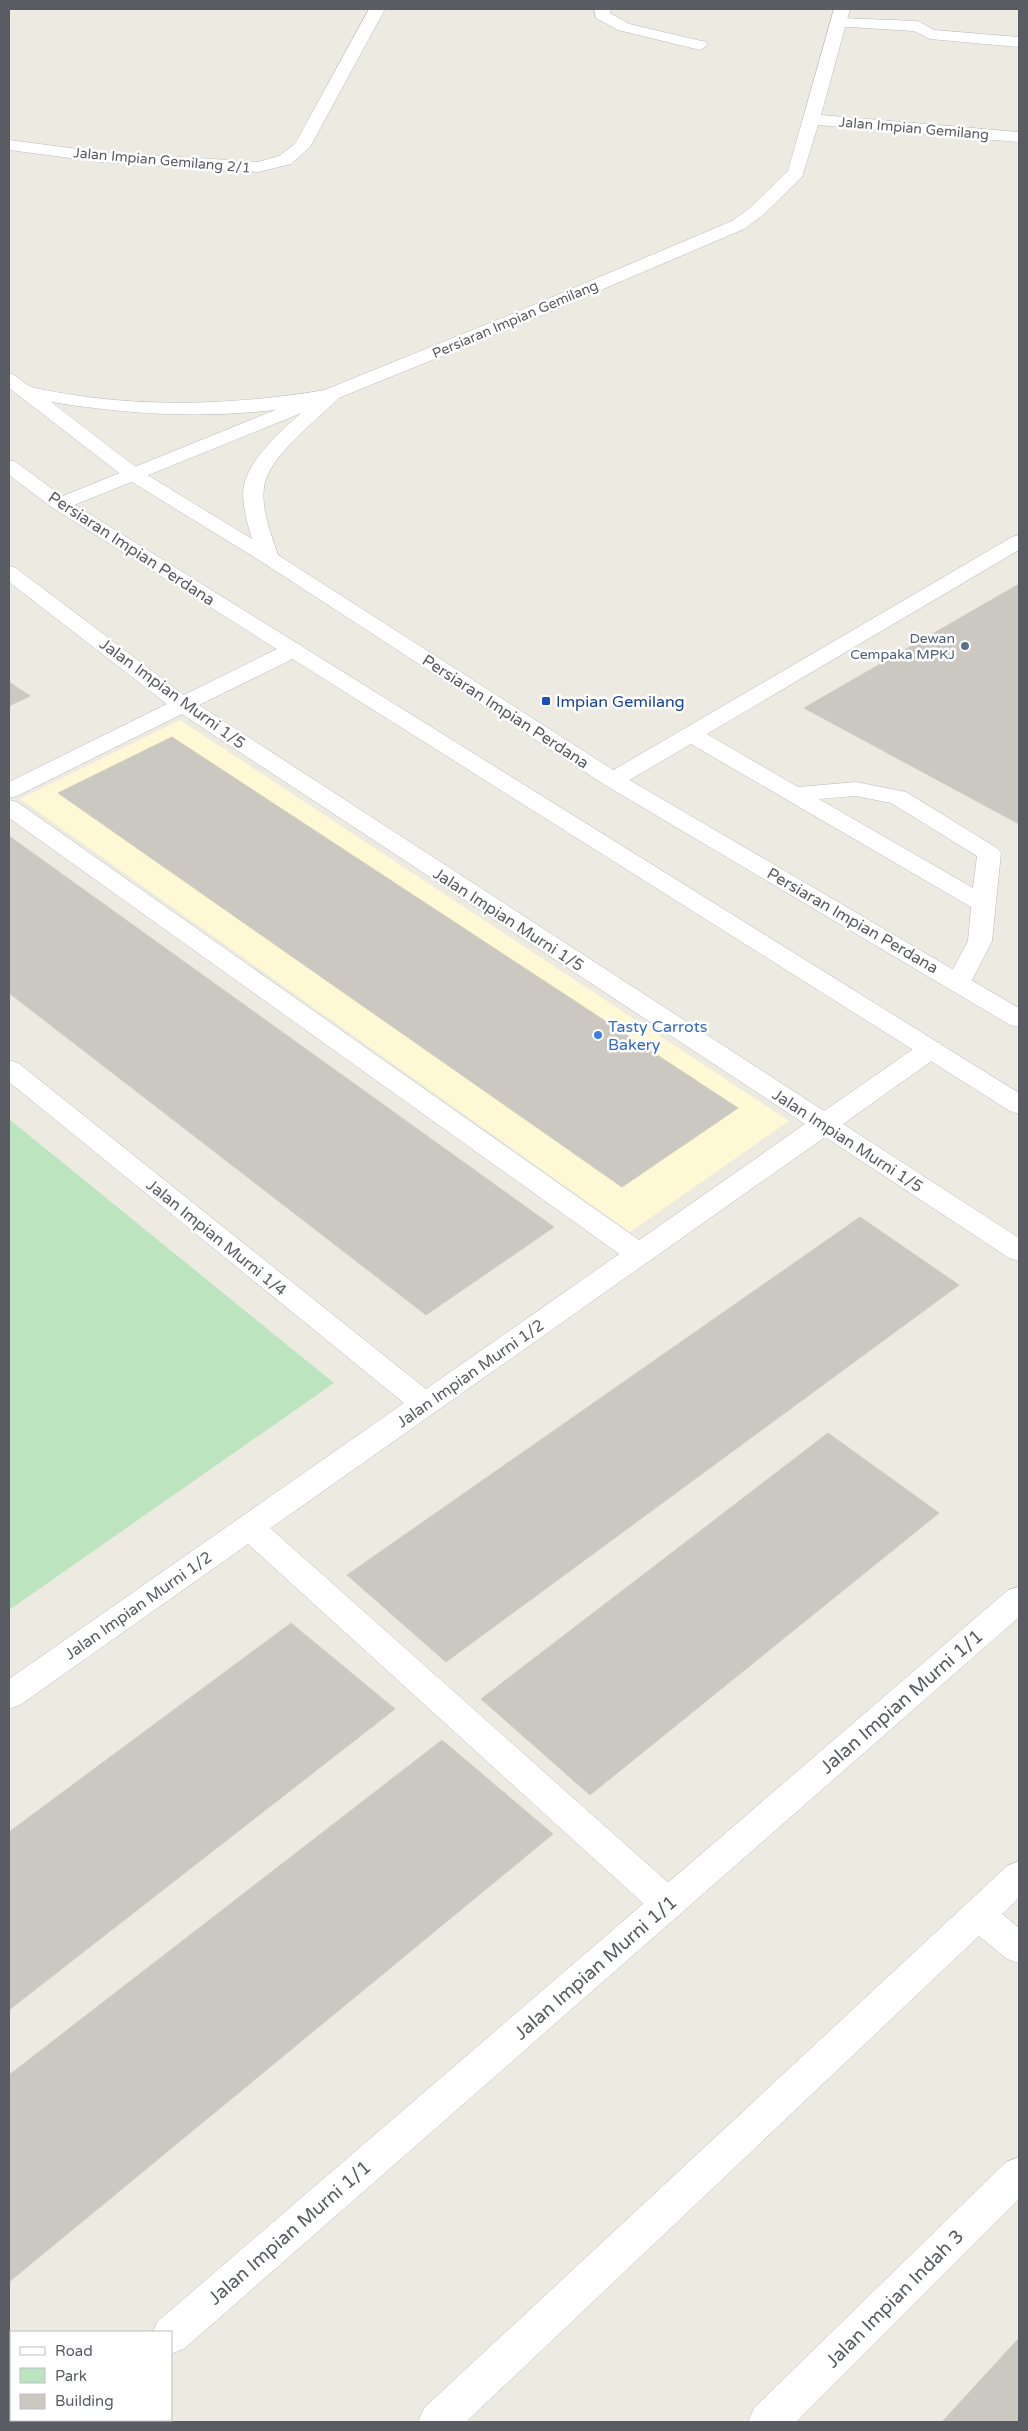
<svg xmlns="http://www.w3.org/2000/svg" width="1028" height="2431" font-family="'Varela Round',sans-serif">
<rect width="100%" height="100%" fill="#edebe1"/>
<path fill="#fef8d4" d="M180,720L789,1121L630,1232L20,799Z"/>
<path fill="#bce5bf" d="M9,1119L334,1383L9,1610Z"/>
<g fill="#cac8c0" stroke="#d1cdbf">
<path d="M1019,584V824L804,708Z"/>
<path d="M9,682L30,696L9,706Z"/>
<path d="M172,737L738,1108L622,1187L58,793Z"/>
<path d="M9,836L554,1227L426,1315L9,993Z"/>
<path d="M860,1217L959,1285L446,1662L347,1575Z"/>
<path d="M828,1433L939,1513L590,1795L481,1699Z"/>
<path d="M291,1623L395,1709L9,2010V1832Z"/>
<path d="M442,1740L553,1834L9,2282V2075Z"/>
<path d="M1019,2338V2422H942Z"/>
</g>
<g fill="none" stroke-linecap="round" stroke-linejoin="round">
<defs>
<g id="lane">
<path d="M838,18L918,21L934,30L1019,37V47L930,39L914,31L832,26L830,23Z"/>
<path d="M1019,535V550L707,734L798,787L856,782L906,792L997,848L1001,853L992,941L968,988L959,990L950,988L946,982L968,941L971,907L691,744L621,785L613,787L605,785L601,780L605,775L1012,537ZM856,796L891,803L977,856L973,888L819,799Z"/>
<path d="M9,800L17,802L649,1247L653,1254L649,1261L639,1264L629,1261L9,818Z"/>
<path d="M249,1515L260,1519L680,1893L685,1904L680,1915L668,1919L656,1915L238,1535L234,1527L238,1519Z"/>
</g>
<g id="street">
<path d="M369,9H385L310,147L291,164L258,172L101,162L9,150V140L101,152L258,162L279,156L295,144Z"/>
<path d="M594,9H610V13L629,24L706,42L708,45L700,50L618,30L596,18Z"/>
<path d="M834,9H850L821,115L1019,132V142L818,125L802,177L763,215L744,229L526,322L67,508L60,510L53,508L50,504L53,500L512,314L732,221L751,207L788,171Z"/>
<path d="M9,566L16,568L184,695L285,645L293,643L301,645L304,650L301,655L199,705L824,1111L922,1043L931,1041L940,1043L944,1049L940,1055L843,1124L1019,1238V1261L1009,1258L825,1137L20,1705L9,1709V1679L404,1403L9,1082V1060L18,1063L426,1389L805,1124L182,714L17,796L9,798V782L167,704L9,582Z"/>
<path d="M1019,1587V1617L185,2348L171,2354V2332H153L157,2322L1008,1590Z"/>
<path d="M1019,1861V1898L1002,1914L1019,1928V1963L1007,1959L979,1936L466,2422H418L424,2408L1007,1866Z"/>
<path d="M1019,2157V2199L796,2422H748L754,2408L1006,2162Z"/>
<path d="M51,2420H93L92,2422H50Z"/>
</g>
<g id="secondary">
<path d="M9,373C19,376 25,386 35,388C133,409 232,406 331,389L338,391L341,395L338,399C317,420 268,457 264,487C261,510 271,534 278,555L621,775L1019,1008V1027L1010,1025L605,785L262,562L127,479L9,388ZM51,402C141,416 219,420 310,405C289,424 250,456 244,485C241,502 247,522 252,539L141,471Z"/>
<path d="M9,460L16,462L67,500L1019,1093V1114L1010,1111L53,508L9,475Z"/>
</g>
</defs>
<use href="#lane" stroke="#b6b8be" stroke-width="1"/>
<use href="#street" stroke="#b6b8be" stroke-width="1"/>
<use href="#secondary" stroke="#b6b9c0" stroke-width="1"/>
<use href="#lane" fill="#fff" fill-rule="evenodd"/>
<use href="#street" fill="#fff" fill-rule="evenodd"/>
<use href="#secondary" fill="#fff" fill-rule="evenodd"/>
</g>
<circle fill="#5c6f8a" stroke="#fff" stroke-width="2" cx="965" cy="646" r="5"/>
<rect fill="#1a4fb4" stroke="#fff" stroke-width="2" x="541" y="696" width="10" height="10" rx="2.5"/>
<circle fill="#3f7fe0" stroke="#fff" stroke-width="2" cx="598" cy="1035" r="5"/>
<g text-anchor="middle" stroke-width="5" stroke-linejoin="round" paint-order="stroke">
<g font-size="14" fill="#595c62" stroke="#fff">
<text transform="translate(914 128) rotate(5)" y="5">Jalan Impian Gemilang</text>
<text transform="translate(162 160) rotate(5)" y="5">Jalan Impian Gemilang 2/1</text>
<text transform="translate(515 319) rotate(-23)" y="5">Persiaran Impian Gemilang</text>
</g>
<g font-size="14" fill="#4e5e75" stroke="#fff" text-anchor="end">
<text x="955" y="643">Dewan<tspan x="955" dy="16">Cempaka MPKJ</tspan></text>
</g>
<g font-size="16" fill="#595c62" stroke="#fff">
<text transform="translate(132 548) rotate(33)" y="6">Persiaran Impian Perdana</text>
<text transform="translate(173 693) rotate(36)" y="6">Jalan Impian Murni 1/5</text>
<text transform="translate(506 711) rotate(33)" y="6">Persiaran Impian Perdana</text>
<text transform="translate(509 919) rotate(33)" y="6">Jalan Impian Murni 1/5</text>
<text transform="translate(853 920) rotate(30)" y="6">Persiaran Impian Perdana</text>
<text transform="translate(848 1140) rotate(33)" y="6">Jalan Impian Murni 1/5</text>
<text transform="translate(217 1237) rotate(39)" y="6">Jalan Impian Murni 1/4</text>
<text transform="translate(470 1373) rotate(-35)" y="6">Jalan Impian Murni 1/2</text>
<text transform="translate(138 1605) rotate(-35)" y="6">Jalan Impian Murni 1/2</text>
</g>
<g font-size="16" fill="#164399" stroke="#fff" text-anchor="start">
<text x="556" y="707">Impian Gemilang</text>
</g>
<g font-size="16" fill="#366cbe" stroke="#fff" text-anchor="start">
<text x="608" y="1032">Tasty Carrots<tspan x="608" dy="18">Bakery</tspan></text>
</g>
<g font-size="19" fill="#595c62" stroke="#fff">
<text transform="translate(901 1701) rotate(-41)" y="7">Jalan Impian Murni 1/1</text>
<text transform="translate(595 1967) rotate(-41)" y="7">Jalan Impian Murni 1/1</text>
<text transform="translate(289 2232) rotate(-41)" y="7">Jalan Impian Murni 1/1</text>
<text transform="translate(894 2298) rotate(-45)" y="7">Jalan Impian Indah 3</text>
</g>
</g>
<rect width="1028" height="2431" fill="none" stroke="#595c62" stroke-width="20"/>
<rect x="10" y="2331" width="162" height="90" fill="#ffffff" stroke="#bdbec0"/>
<rect x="20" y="2347" width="25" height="8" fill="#ffffff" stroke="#bdbec0"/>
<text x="55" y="2356" font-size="15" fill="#595c62">Road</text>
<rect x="20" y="2368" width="25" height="15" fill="#bce5bf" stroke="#bdbec0"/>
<text x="55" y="2381" font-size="15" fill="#595c62">Park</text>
<rect x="20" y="2394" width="25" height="15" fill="#cac8c0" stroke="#bdbec0"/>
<text x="55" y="2406" font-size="15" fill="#595c62">Building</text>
</svg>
